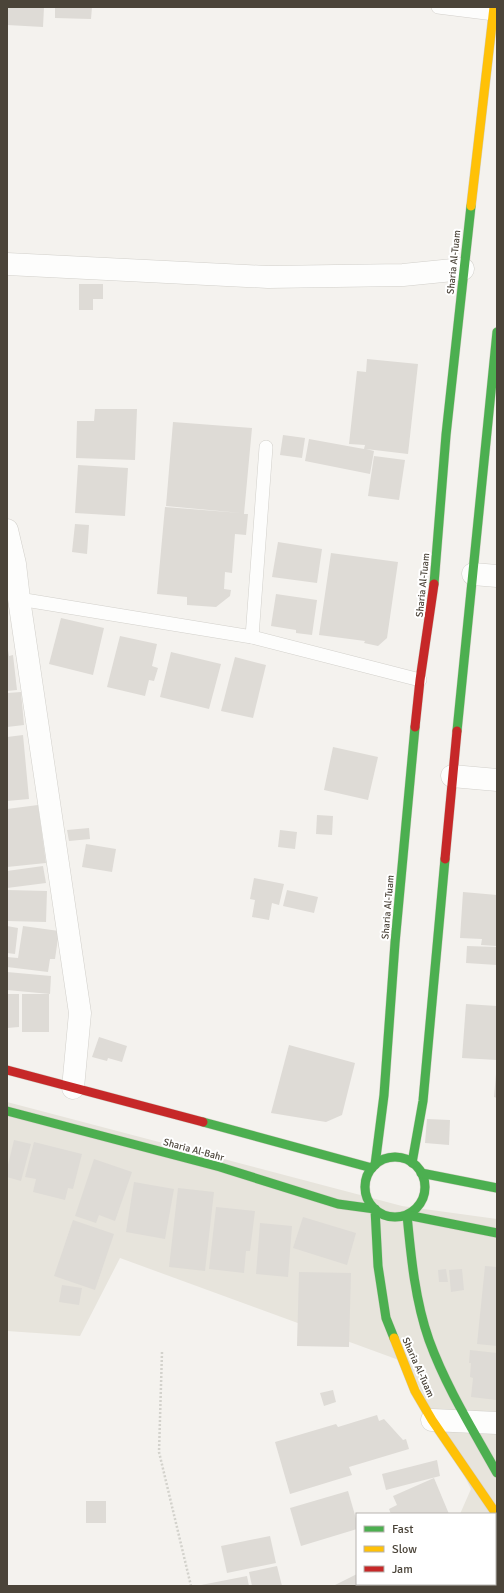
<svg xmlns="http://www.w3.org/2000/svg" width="504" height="1593" font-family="Signika,sans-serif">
<rect width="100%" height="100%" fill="#f4f2ee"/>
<g fill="#e7e4dc">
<path d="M7,1102L402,1206L497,1219V1510L495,1514H460L471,1489L407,1363L120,1258L80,1336L7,1331Z"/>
<path d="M495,1529L497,1534V1586H429L430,1584H495Z"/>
</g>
<g fill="#dedbd6">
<path d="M7,7H44L43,27L7,25Z"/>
<path d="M55,7H92L91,19L55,18Z"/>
<path d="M79,284H103V299H93V310H79Z"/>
<path d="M367,359L418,364L408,454L366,449L374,451L370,474L305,461L309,439L364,449L365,445L349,444L357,371L366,372Z"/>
<path d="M95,409H137L135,460L76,458L77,421H94Z"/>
<path d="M173,422L252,428L244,514H248L246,535L235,534L232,573L225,572L224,589L231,590L230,596L216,607L187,605V597L157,594L165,507L241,513L166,506Z"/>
<path d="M283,435L305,438L302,458L280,455Z"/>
<path d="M374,456L405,460L399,500L368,496Z"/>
<path d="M78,465L128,468L125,516L75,513Z"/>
<path d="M75,524L89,525L87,554L72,552Z"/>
<path d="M278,542L322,549L317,583L272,577Z"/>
<path d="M331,553L398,562L387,638L378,646L364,643L365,641L319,635Z"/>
<path d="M276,594L317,600L312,635L296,633V630L271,626Z"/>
<path d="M61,618L104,628L93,675L49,664Z"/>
<path d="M120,636L157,644L152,666L158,668L154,681L149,680L145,696L107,687Z"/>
<path d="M7,644L9,656L13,655L17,690L7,691Z"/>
<path d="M171,652L221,664L209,709L160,697Z"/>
<path d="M235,657L266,665L253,718L221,711Z"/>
<path d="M21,692L24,725L7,727V693Z"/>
<path d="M23,735L29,799L7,801V737Z"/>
<path d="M333,747L378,757L368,800L324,790Z"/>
<path d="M38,805L46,863L7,867V809Z"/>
<path d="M317,815L333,816L332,835L316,834Z"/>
<path d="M89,828L90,839L69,841L67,830Z"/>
<path d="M280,830L297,832L295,849L278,847Z"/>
<path d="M86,844L116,849L112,872L82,867Z"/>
<path d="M43,866L46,883L7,888V871Z"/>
<path d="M254,878L284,884L279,905L272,903L269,920L252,917L255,900L250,899Z"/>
<path d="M7,890L47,891L46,922L7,921Z"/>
<path d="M287,890L318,897L314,913L283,906Z"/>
<path d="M463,892L497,895V946L481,945L482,939L460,938Z"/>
<path d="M7,926L18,928L15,954L7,953Z"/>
<path d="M23,926L59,931L55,959H50L48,972L7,967V957L18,958Z"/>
<path d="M467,946L497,947V965L466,963Z"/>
<path d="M7,972L51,976L50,994L7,990Z"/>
<path d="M7,994H19V1027L7,1028Z"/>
<rect x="22" y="994" width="27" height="38"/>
<path d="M466,1004L497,1006V1060L462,1058Z"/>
<path d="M99,1037L127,1046L122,1062L108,1058L107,1061L92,1057Z"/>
<path d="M289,1045L355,1063L342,1115L326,1122L271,1113Z"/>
<path d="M496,1074H497V1098L494,1097Z"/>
<path d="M427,1119L450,1120L449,1145L425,1143Z"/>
<path d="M14,1140L31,1144L21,1181L7,1177V1169Z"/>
<path d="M34,1142L82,1154L73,1189L68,1188L65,1200L33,1192L36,1179L25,1177Z"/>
<path d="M94,1159L132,1172L115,1221L99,1215L96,1223L75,1216Z"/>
<path d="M134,1182L174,1189L165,1239L126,1232Z"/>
<path d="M178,1188L214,1192L205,1271L169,1267Z"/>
<path d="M216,1207L255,1211L250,1251H246L244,1273L209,1269Z"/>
<path d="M303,1217L356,1233L347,1265L293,1248Z"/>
<path d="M73,1220L114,1234L95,1290L54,1276Z"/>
<path d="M260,1223L292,1226L288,1277L256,1274Z"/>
<path d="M485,1266L497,1267V1346L477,1344Z"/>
<path d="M446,1269L448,1282H439L438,1270Z"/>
<path d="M462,1269L464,1290L451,1292L449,1270Z"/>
<path d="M299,1272L351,1273L349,1347L297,1346Z"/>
<path d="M62,1285L82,1288L79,1305L59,1302Z"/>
<path d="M470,1350L497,1353V1400L471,1397L473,1378L470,1377L471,1363H469Z"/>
<path d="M333,1390L336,1402L324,1406L320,1393Z"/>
<path d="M377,1415L379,1421L384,1419L403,1440L406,1439L409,1449L349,1467L352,1475L290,1494L275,1442L336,1424L338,1427Z"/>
<path d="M437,1460L440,1476L386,1490L382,1474Z"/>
<path d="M434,1478L449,1514H391L389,1509L397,1505L393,1496Z"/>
<path d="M348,1491L357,1522V1529L301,1546L290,1508Z"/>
<rect x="86" y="1501" width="20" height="22"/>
<path d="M270,1536L276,1563L227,1573L221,1546Z"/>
<path d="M277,1566L282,1586H252L249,1572Z"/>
<path d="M357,1574V1584H384L385,1586H333Z"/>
<path d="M247,1576L249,1586H201V1585Z"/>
</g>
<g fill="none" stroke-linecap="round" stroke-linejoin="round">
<defs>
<g id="lane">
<path d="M438,7L494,14"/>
<path d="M19,599L252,637L420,680"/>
<path d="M252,637L266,447"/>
</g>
<g id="street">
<path d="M7,264L268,277L403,275L463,269"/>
<path d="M7,530L15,564L19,599L80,1013L73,1088"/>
<path d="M473,574L497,576"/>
<path d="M452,776L497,780"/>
<path d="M432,1420L497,1423"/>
</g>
<g id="fast">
<path d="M434,584L446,435L471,206"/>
<path d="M457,731L497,332"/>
<path d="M7,1111L220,1167L338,1204L375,1209L378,1266L386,1318L394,1338"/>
<path d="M203,1122L372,1168"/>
<circle cx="395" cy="1187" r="30"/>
<path d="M412,1163L423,1101L445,859"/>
<path d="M375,1165L384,1095L395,943L415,727"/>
<path d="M421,1173L497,1188"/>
<path d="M497,1233L407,1215C411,1257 415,1300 429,1340C446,1387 473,1430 497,1473"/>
</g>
<g id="slow">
<path d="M471,206L494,7"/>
<path d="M394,1338L415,1391L432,1420L497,1515"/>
</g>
<g id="jam">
<path d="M415,727L420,680L434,584"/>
<path d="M445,859L457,731"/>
<path d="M7,1070L203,1122"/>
</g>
</defs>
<use href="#lane" stroke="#d2d0cb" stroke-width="14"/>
<use href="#street" stroke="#d2d0cb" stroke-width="23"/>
<use href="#fast" stroke="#d3cfc5" stroke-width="10"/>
<use href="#slow" stroke="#d3cfc5" stroke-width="10"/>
<use href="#jam" stroke="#d3cfc5" stroke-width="10"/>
<path stroke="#d3d2cc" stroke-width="2.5" stroke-dasharray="2 2" stroke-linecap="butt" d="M162,1352L159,1452L191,1586"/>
<use href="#lane" stroke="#fdfdfc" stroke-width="13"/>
<use href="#street" stroke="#fdfdfc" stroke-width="22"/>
<use href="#fast" stroke="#4caf50" stroke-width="9"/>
<use href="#slow" stroke="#ffc107" stroke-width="9"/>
<use href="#jam" stroke="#c62828" stroke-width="9"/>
</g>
<g text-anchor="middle" stroke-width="4" stroke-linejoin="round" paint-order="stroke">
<g font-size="10" fill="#4b4439" stroke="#fff">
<text transform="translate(453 262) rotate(-84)" y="4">Sharia Al-Tuam</text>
<text transform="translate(422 585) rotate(-84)" y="4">Sharia Al-Tuam</text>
<text transform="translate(387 907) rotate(-85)" y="4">Sharia Al-Tuam</text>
<text transform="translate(194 1149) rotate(15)" y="4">Sharia Al-Bahr</text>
<text transform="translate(419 1367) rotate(66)" y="4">Sharia Al-Tuam</text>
</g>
</g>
<rect width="504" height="1593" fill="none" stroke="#4b4439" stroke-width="16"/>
<rect x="356" y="1513" width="140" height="72" fill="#ffffff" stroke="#b7b4b0"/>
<rect x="364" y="1526" width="20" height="6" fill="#4caf50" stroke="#b7b4b0"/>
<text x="392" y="1533" font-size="12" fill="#4b4439">Fast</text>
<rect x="364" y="1546" width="20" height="6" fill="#ffc107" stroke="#b7b4b0"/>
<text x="392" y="1553" font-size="12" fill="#4b4439">Slow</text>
<rect x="364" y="1566" width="20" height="6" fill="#c62828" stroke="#b7b4b0"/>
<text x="392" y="1573" font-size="12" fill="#4b4439">Jam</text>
</svg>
